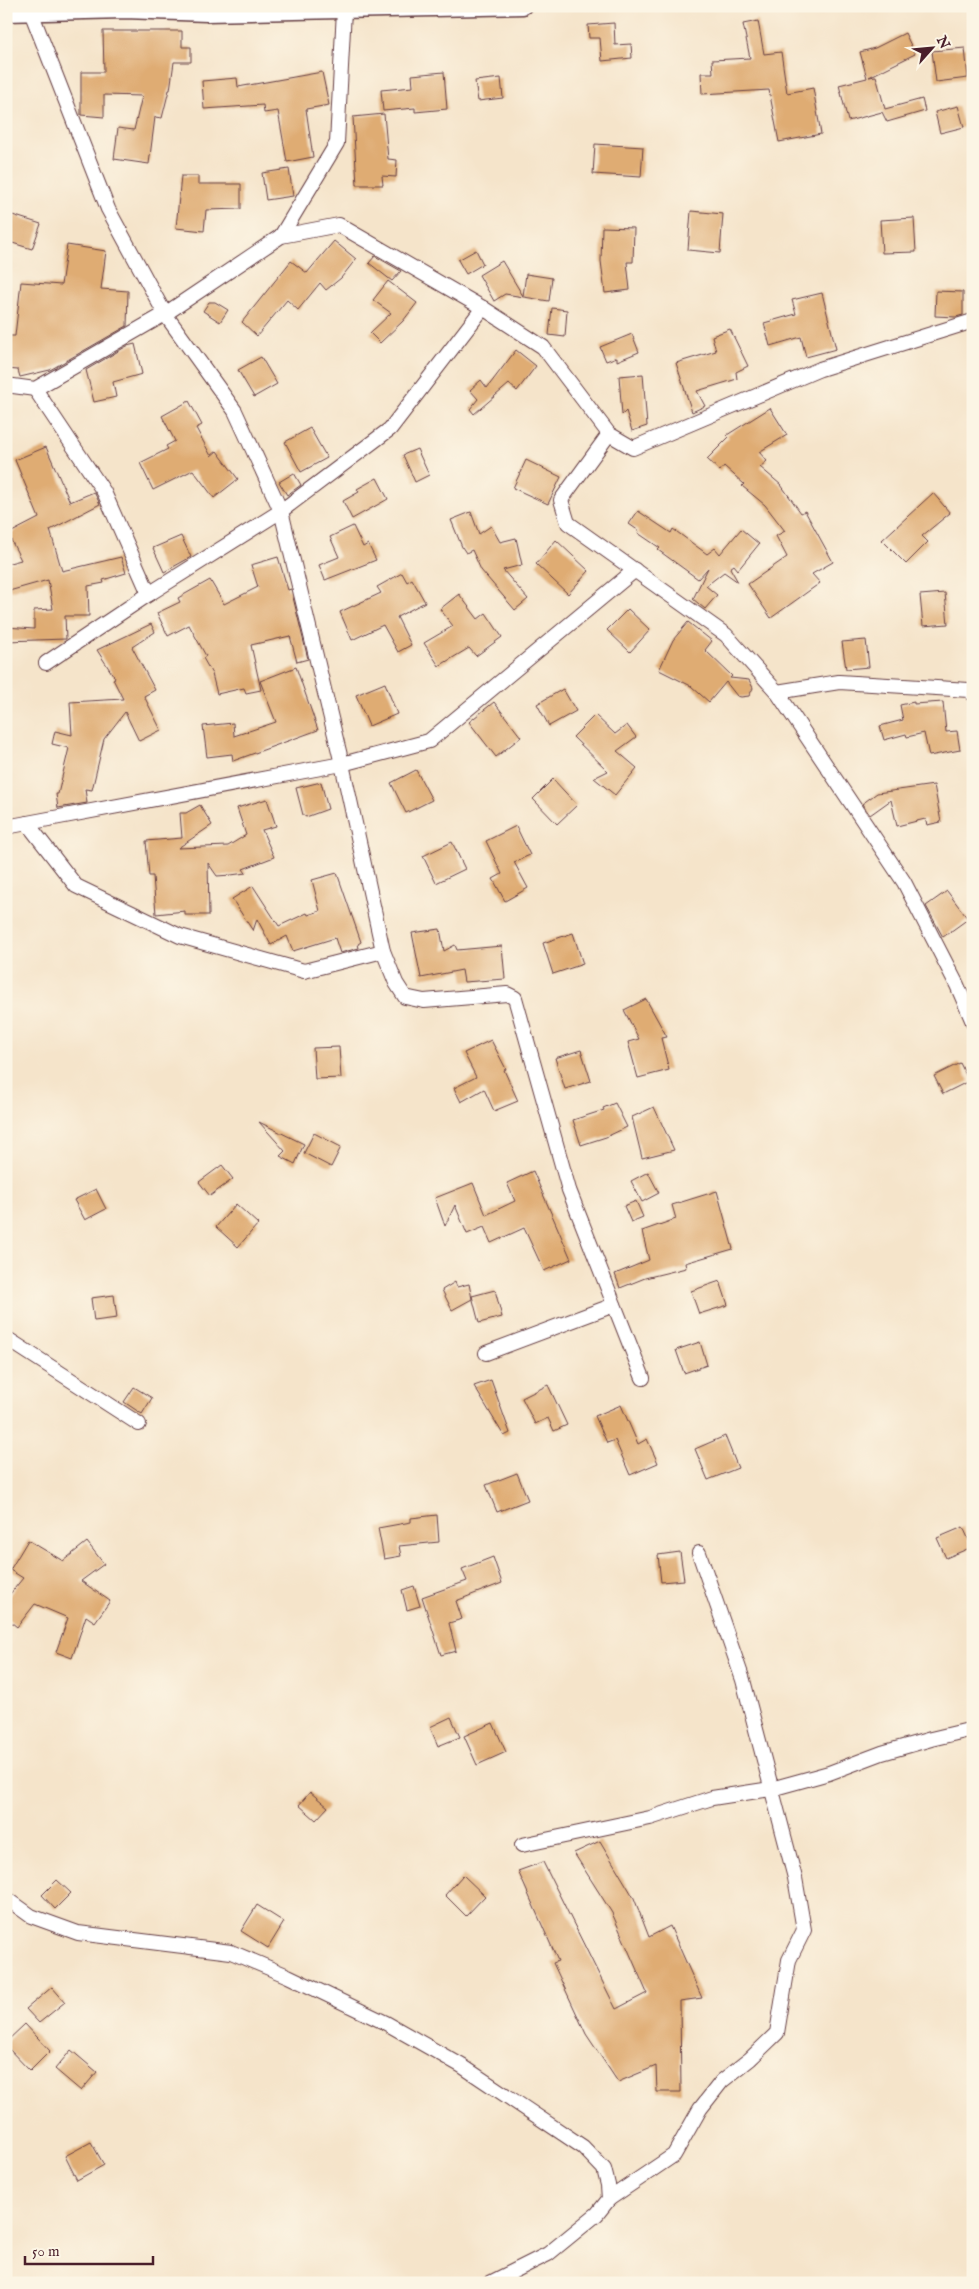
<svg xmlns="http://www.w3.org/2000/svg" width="979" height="2289" font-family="'IM FELL English',serif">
<rect width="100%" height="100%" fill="#fcf5e5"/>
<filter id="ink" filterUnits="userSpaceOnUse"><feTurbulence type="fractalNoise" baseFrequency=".02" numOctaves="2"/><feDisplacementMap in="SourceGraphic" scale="10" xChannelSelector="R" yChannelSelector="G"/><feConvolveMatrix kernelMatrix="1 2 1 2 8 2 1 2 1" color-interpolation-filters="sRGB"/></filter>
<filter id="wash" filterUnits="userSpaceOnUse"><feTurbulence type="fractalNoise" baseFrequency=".0096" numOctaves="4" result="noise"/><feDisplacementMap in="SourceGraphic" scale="20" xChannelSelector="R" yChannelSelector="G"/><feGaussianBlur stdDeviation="1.12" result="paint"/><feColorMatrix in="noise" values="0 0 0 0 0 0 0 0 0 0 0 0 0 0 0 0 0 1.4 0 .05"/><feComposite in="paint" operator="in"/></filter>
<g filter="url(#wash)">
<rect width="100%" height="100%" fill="#f5e4ca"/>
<g id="blocks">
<g fill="#dfac73">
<path d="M758,21L764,54L781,52L787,93L813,88L821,134L779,142L769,90L702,94L701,73H713L712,60L750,58L743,24Z"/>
<path d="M614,23L615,45L631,44L632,58L602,61L600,38H589L588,25Z"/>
<path d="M103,31H182V47H191V62H174L170,90H169L162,118L155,117L149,164L114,159L118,128L134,130L142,96L104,95V117L81,115V72H104Z"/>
<path d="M905,33L915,54L869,77L876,76L885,109L922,99L925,111L887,122L882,112L848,121L839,85L867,78L860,52L875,48Z"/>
<path d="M965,48L968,78L936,82L932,51Z"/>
<path d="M322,72L329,105L306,109L313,157L287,162L278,111L264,113L263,105L204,109L202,81L237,78L238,87Z"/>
<path d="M444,72L447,109L415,112V108L383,111L381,90L413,87L412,75Z"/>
<path d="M501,78L503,98L478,101L475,81Z"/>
<path d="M958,106L964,127L940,133L935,112Z"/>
<path d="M384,114L388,159L397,160L396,177L382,176L383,185H357L353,117Z"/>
<path d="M595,144L643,147L641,177L593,174Z"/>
<path d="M289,169L293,196L266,200L262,173Z"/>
<path d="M181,176H198V184H241V209L206,210L204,231L176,228Z"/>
<path d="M691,211L723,214L720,253L688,250Z"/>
<path d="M6,213L41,224L32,249L6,241Z"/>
<path d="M914,218L916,252L882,253L880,220Z"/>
<path d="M602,227L634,228L633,262H627L630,290L605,293L601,261Z"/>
<path d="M334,241L356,259L341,278L326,290L320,283L298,310L287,300L257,336L242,322L291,261L307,273Z"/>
<path d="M67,245L106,251L101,289L128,291L127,326L50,370L20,377L18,370L6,369V336H15L21,282L61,285Z"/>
<path d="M476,250L483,264L466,274L458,260Z"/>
<path d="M375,256L401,271L392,281L369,263Z"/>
<path d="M502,261L523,296L526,274L552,278L549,301L505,294L494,301L479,275Z"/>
<path d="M388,281L417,303L403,321L380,343L370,333L391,313L373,300Z"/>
<path d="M936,291L963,292V315L956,317L935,316Z"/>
<path d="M822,293L836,349L806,357L801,337L770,346L764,323L796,314L792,300Z"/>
<path d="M209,302H215L228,310L220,322L203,311Z"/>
<path d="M552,308L567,310L565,337L549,335Z"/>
<path d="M730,329L748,366L736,372L737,379L697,391L705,406L692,412L676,363L716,351L712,336Z"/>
<path d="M632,334L639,352L617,361V357L606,361L600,347Z"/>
<path d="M135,344L142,374L113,382L116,397L94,402L86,370L127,346Z"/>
<path d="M516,350L536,366L517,391L509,384L474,414L470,409L478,399L470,390L481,380L487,388Z"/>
<path d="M261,357L277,384L254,397L238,370Z"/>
<path d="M643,374L647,426L632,431L626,411L622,415L619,376Z"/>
<path d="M189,401L202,425L196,428L211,456L217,451L238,479L214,498L193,470L153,490L140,463L168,449L166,446L175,441L162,416Z"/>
<path d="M770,408L787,435L759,452L767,461L760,467L781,485L801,513L805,511L833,562L812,574L820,583L771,618L748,584L787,557L776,536L785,531L765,505L742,486L744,484L724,466L720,471L707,459L729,437L727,435Z"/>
<path d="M310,428L327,458L301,472L285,442Z"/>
<path d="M46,447L70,502L94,492L100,504L50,530L62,571L121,557L126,573L103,580L104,583L88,586L89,616H65L66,639L6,641V627L34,629V610L53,609L48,580L9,591L6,581V564L21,560L8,534L39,518L15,460Z"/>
<path d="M417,449L429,475L415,482L403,455Z"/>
<path d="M526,460L561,477L548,504L513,488Z"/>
<path d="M294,473L301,485L287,495L279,482Z"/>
<path d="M377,478L388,499L352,519L343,501L359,492L357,489Z"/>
<path d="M933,493L950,513L922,536L928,542L906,564L882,540Z"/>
<path d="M638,511L671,533L673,529L707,554L715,548L720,554L741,529L759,544L738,570L734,565L730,568L738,582L724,572L706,586L717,595L705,609L693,599L708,568L698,579L658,550L660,548L638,533L639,531L629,524Z"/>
<path d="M471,512L479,534L491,526L500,542L516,538L522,565L503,570L528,599L515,610L481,570L472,550L466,553L462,547L451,520Z"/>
<path d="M353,526L363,547L368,544L376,560L325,580L319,565L339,557L330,537Z"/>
<path d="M181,536L191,557L164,572L153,548Z"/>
<path d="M556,540L589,571L568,594L536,564Z"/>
<path d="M278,557L288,590L291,589L308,659L297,662L290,636L251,645L261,690L246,693L244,688L217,694L212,674L203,658L206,656L189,625L168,636L157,613L180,602L178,598L210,580L224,604L258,587L251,565Z"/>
<path d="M402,573L407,582L412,579L425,602L397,617L411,645L398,652L383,625L352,640L340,612L381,593L377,587Z"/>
<path d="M945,593L948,624L923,626L920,595Z"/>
<path d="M459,594L478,619L486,613L502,637L476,656L469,648L439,666L424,643L453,626L440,609Z"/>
<path d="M628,609L650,630L630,652L607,630Z"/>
<path d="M688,622L712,641L705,650L732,676L730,678L749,680L753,688L749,696L741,697L737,696L726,682L709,702L691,686L659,670L673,640Z"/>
<path d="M151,624L155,632L132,647L155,690L144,696L161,730L139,741L125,712L104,739L92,790L85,789L87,803L58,808L56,794H58L69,748L52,744L55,731L72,735L70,702L123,699L113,679L115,678L97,650Z"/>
<path d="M866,640L869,667L846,669L842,642Z"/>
<path d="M296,667L318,730L233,761L232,754L207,757L203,726L233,723L234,736L276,722L260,681Z"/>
<path d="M385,683L397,714L369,726L356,695Z"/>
<path d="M563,689L576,711L549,726L537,704Z"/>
<path d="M494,702L521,737L496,757L469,722Z"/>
<path d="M914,702V704L943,702L946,732L957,731L960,750L929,756L924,733L907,737L906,734L884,740L880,726L903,720L900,705Z"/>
<path d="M595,715L615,734L627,725L636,737L617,751L637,768L615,795L594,778L608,771L573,737Z"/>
<path d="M416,770L432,800L406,813L391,783Z"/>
<path d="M553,779L577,805L557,824L533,799Z"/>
<path d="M321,782L328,809L306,817L303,815L296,788Z"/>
<path d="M934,785L941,822L927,825L925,819L897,826L891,800L870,815L862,804L877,793Z"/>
<path d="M267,799L276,826L262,830L274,857L243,869L246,873L231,875L217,876L208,863L209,915H185V911L156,914L153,876H149L146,841L182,838L180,813H186L200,805L212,825L178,848L228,846L246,835L237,808Z"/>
<path d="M516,826L530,855L514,862L528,888L505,901L493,879L502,874L486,841Z"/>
<path d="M452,842L465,869L436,883L423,856Z"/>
<path d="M337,873L361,942L358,944L359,948L340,953L335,938L293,951L287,936L271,945L257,919L253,931L232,899L253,886L279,926L307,913L308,915L320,911L312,880Z"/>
<path d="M947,891L968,919L943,937L926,906Z"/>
<path d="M440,929L444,951L455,945L457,950L502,946L505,979L464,982L462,970L421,978L412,933Z"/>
<path d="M573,933L583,964L553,974L543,943Z"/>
<path d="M646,999L667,1037L661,1038L669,1070L638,1078L628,1042L639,1039L624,1010Z"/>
<path d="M491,1040L506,1069L504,1070L518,1101L494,1111L484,1089L461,1102L454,1088L476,1077L464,1053Z"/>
<path d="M339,1047L341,1078L315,1079L313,1048Z"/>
<path d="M581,1050L591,1081L565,1089L555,1058Z"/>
<path d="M960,1063L969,1081L943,1094L934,1076Z"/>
<path d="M615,1103L627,1127L606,1137L581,1145L573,1120L604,1110L603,1108Z"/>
<path d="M654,1107L674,1150L642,1158L632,1117Z"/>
<path d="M259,1122L304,1144L295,1164L280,1156L285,1151Z"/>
<path d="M314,1133L341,1147L331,1167L304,1153Z"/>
<path d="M222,1165L233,1179L210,1196L199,1182Z"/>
<path d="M533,1171L571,1259L544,1271L524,1228L491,1243L484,1227L467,1234L455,1205L445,1226L435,1198L473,1183L486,1215L515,1201L507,1183Z"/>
<path d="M648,1172L659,1193L642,1202L631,1181Z"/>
<path d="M96,1189L106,1209L85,1220L74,1200Z"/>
<path d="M717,1191L733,1249L685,1263L686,1268L645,1278L620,1288L615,1274L649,1260L642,1231L676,1219L672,1205Z"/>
<path d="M636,1201L643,1217L631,1222L624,1206Z"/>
<path d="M236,1204L258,1224L238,1247L216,1227Z"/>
<path d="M720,1281L728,1305L699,1314L691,1291Z"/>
<path d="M455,1282L457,1287L469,1284L472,1299L452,1310L442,1290Z"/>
<path d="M495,1290L502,1317L479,1323L472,1296Z"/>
<path d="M114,1295L117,1318L94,1321L91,1298Z"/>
<path d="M700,1342L707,1365L684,1373L676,1350Z"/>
<path d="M491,1380L510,1433L504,1436L474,1386Z"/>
<path d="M548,1385L567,1425L554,1431L548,1418L535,1424L522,1398Z"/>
<path d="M134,1387L152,1398L142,1414L124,1402Z"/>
<path d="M621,1405L638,1444L647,1439L658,1463L630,1475L615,1440L607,1443L595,1416Z"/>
<path d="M725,1436L738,1468L708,1480L695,1449Z"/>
<path d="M517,1473L528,1500L497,1512L486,1485Z"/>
<path d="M437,1515L439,1542L399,1546L401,1556L384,1559L378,1528L411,1522V1518Z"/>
<path d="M963,1527L972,1547L946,1558L937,1538Z"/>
<path d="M28,1540L63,1561L87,1542L104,1564L81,1581L110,1601L95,1622L86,1616L72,1658L56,1652L68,1618L35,1604L17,1627L6,1618V1599L23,1578L10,1570Z"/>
<path d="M680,1552L684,1580L661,1582L658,1555Z"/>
<path d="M493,1557L502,1583L456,1601L462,1619L449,1623L456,1651L441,1655L422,1597L467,1581L462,1569Z"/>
<path d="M414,1586L420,1606L407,1610L402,1590Z"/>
<path d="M451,1717L460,1737L438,1746L430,1727Z"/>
<path d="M493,1723L506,1752L477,1765L464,1736Z"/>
<path d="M310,1792L328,1807L316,1820L299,1805Z"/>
<path d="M600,1841L634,1898L649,1937L670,1926L702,1998L680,2001L681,2092H657L656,2066L618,2082L586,2034L553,1963L558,1961L518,1871L543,1862L616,2009L647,1993L612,1913L574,1853Z"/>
<path d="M463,1875L485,1896L466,1916L445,1895Z"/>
<path d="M57,1880L71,1893L55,1909L42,1895Z"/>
<path d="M257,1905L284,1922L268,1948L241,1931Z"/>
<path d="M52,1987L65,2002L39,2023L26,2009Z"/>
<path d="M25,2024L50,2051L30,2071L6,2046V2042Z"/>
<path d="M71,2050L97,2072L81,2091L55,2069Z"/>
<path d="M91,2142L104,2165L77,2180L65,2156Z"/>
</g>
</g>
</g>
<g filter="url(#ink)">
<use href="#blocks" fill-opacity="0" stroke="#643d43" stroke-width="1"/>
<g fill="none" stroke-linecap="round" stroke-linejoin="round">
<defs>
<g id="minor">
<path d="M31,12L108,209L165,314L235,411L281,511L342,764L383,951L396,983L405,997L424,1001L507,994L515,998L569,1190L643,1378"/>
<path d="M281,236L337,143L344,10"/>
<path d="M6,385L35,389L165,314L281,236L339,225L483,308L543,347L609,434L633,448L820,369L973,321"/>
<path d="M35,389L104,492L149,594"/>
<path d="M609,434L561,500L568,523L726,635L777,692L904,882L957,985L973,1022"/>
<path d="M46,663L149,594L281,511L390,429L483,308"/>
<path d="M777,692L839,682L969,690L973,694"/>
<path d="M27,823L76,886L180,936L304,971L383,951"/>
<path d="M6,827L342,764L429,741L635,570"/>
<path d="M6,1338L139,1424"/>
<path d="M486,1353L614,1305"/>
<path d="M522,1845L650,1818L712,1798L771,1789L829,1773L882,1753L931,1739L973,1729"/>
<path d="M6,1898L31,1916L78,1933L231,1952L288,1976L386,2023L462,2066L583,2147L604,2169L608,2185L609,2199L597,2214L548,2254L490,2283"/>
<path d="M609,2199L674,2155L700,2109L722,2081L750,2059L777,2033L789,1960L804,1930L795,1878L743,1680L699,1553"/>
</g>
<path id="tertiary" d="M6,13L125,10L207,13L523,6"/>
</defs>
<use href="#minor" stroke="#643d43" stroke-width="16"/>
<use href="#tertiary" stroke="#643d43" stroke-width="19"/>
<use href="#minor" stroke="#fff" stroke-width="14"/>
<use href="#tertiary" stroke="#fff" stroke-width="16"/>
</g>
</g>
<rect width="979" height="2289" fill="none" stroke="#fcf5e5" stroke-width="25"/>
<g transform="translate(932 48) rotate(63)" stroke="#fcf5e5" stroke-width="4" paint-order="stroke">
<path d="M0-4L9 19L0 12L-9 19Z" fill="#4a1f2b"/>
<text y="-8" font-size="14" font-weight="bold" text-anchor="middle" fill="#4a1f2b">N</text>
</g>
<path d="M25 2256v8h128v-8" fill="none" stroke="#4a1f2b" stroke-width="2.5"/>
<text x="32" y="2256" font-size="15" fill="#4a1f2b" stroke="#fcf5e5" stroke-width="4" paint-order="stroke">50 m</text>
</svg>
